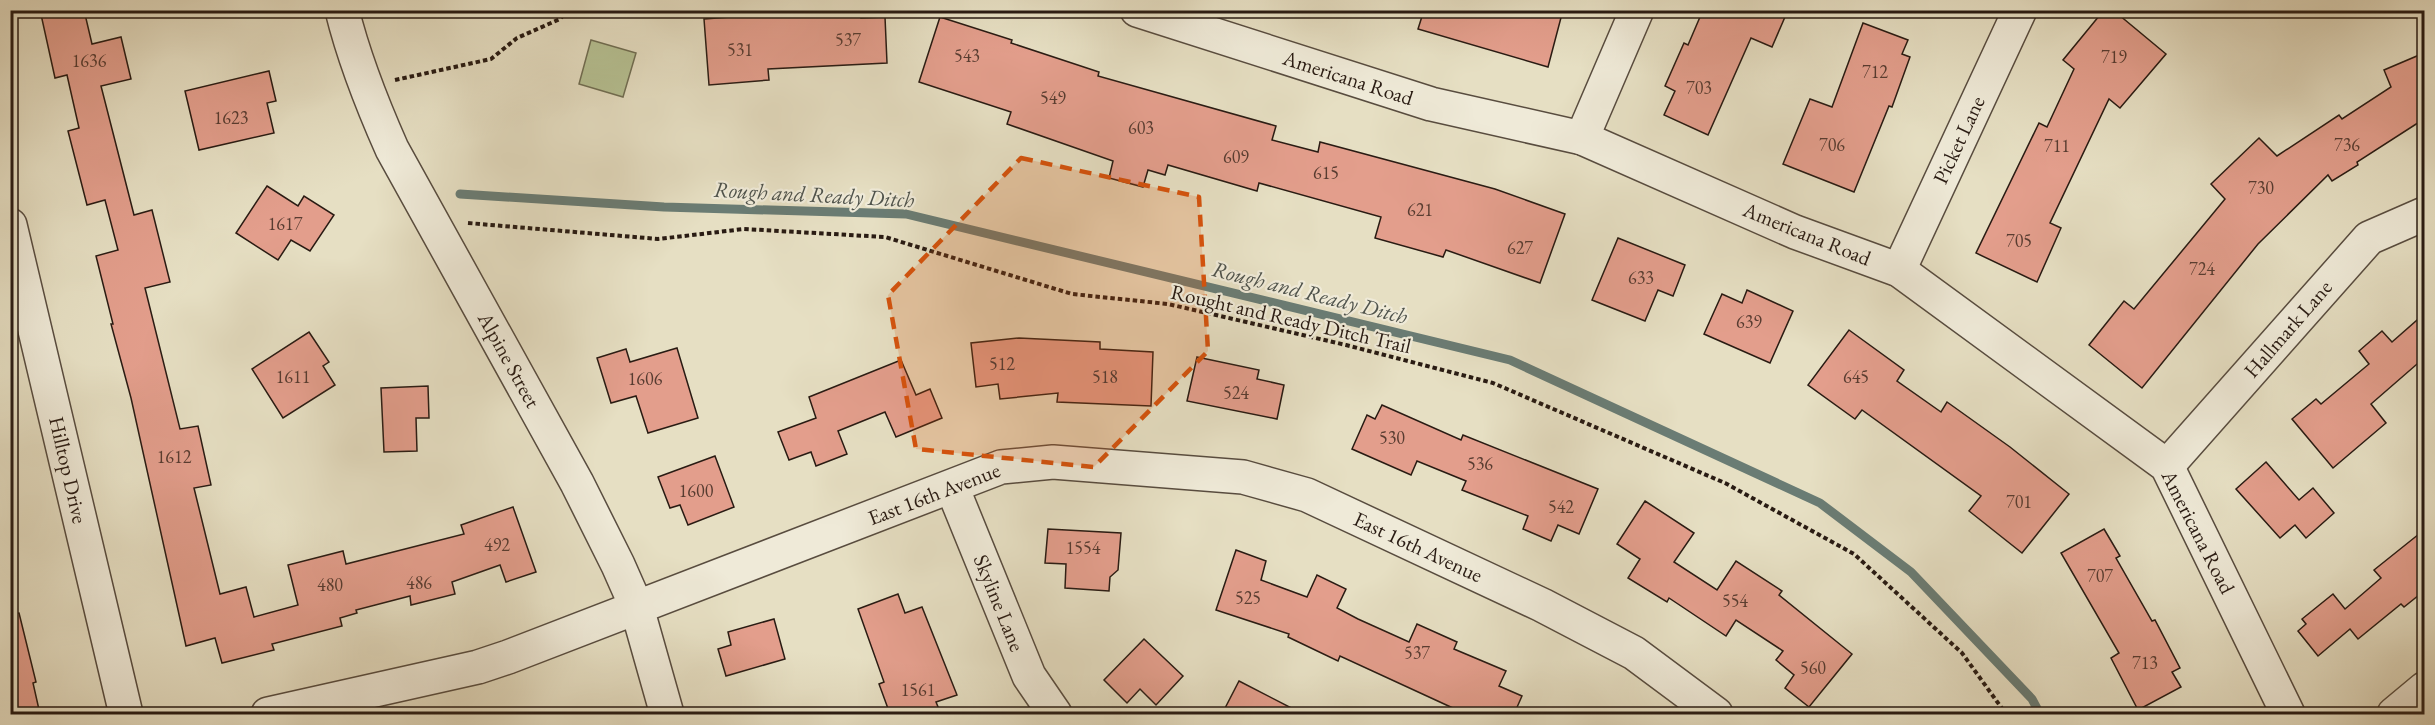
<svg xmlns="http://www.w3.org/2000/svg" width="2435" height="725" font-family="'EB Garamond',serif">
<rect width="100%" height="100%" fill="#e6dfc3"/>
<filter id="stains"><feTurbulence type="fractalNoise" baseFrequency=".00333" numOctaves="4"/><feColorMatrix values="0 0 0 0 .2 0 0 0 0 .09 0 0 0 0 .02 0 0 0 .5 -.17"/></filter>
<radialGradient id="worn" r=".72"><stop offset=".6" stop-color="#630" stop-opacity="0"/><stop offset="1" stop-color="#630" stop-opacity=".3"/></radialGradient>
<path fill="#b6c193" stroke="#706e53" stroke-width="1.5" d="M591,40L636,53L623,97L579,84Z"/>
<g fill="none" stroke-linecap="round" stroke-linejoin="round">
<path stroke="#6a7c74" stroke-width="9" d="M460,194L664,207L906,214L1510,360L1820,503L1911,572L2032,699L2040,714"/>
</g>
<g fill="#e39e8c" stroke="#291b13" stroke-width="1.5">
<path d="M40,10H84L92,44L121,37L131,79L101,86L134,215L152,210L170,282L145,288L180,429L198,426L211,485L194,488L220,594L246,587L254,617L298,605L288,565L343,551L346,564L464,534L461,525L513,507L536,572L506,582L500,565L452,582L455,594L411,605L410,596L356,610L357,613L340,618L342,626L272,644L274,650L222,663L215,638L186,646L131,398L111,324H113L96,256L118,250L105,200L87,205L68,131L79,128L67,75L55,78Z"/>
<path d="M821,10H861V18L885,17L887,63L768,69L769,80L709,85L704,19Z"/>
<path d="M1424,10H1563L1548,67L1418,29Z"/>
<path d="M1703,10H1788L1772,47L1751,38L1708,135L1664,115L1675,91L1665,86L1684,43L1688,45Z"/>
<path d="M2104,10H2113L2166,54L2120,108L2109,99L2050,223L2061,228L2037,282L1976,253L2039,123L2047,127L2074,69L2063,60Z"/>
<path d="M940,17L1012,40L1011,43L1099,72L1098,76L1276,126L1272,140L1318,152L1320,142L1495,189L1565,214L1540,283L1446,250L1443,257L1375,238L1381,217L1259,183L1257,191L1168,165L1165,175L1148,170L1143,187L1109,178L1113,161L1007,124L1011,112L919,82Z"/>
<path d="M1863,23L1908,40L1902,54L1910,57L1892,107L1889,106L1854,192L1783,164L1810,99L1832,107Z"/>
<path d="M2424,53V119L2357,162L2358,165L2332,181L2328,175L2258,244L2142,388L2089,345L2124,301L2134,309L2225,199L2211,184L2259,138L2277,156L2339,115L2342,119L2391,87L2384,70Z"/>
<path d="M269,71L276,101L267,103L274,133L199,150L185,91Z"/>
<path d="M267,186L298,206L304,196L334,215L310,251L291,240L278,260L236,233Z"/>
<path d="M1618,238L1685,265L1673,296L1658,290L1645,321L1592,300Z"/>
<path d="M1747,290L1793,311L1770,363L1704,334L1722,294L1742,303Z"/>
<path d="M2424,314V358L2371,404L2386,423L2333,468L2292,419L2316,399L2321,404L2369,364L2359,351L2382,331L2392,342Z"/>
<path d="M1849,330L1904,370L1897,381L1941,412L1947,402L2010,447L2069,494L2022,553L1969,511L1981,496L1862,410L1855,419L1808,385Z"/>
<path d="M309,332L329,362L323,366L335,385L283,418L252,369Z"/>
<path d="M1019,338L1100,342V349L1153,352L1151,406L1057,402L1058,393L1000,399L998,384L976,387L971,343Z"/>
<path d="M677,348L698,418L648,433L636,396L611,403L597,358L626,349L630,362Z"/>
<path d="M1197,357L1259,370L1257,379L1284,385L1277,419L1187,401Z"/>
<path d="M901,360L916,395L930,389L942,418L896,437L885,412L838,431L847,454L816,466L811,452L789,460L778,432L816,418L809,397Z"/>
<path d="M428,386L429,418H416L417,451L384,452L381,388Z"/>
<path d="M1382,405L1461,440L1463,435L1598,489L1579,534L1558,525L1551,541L1523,529L1528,516L1462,490L1466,481L1417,461L1411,475L1352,449L1367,415L1375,419Z"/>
<path d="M715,456L734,507L688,525L680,505L670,508L658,477Z"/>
<path d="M2266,462L2299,500L2313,488L2334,513L2306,538L2295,525L2280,538L2236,489Z"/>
<path d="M1645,501L1694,533L1674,562L1717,590L1736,561L1782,591L1779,595L1852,654L1809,707L1785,688L1794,675L1776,660L1783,651L1736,620L1726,636L1669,598L1667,602L1628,578L1640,559L1617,544Z"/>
<path d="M1048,529L1121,533L1118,570L1110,577L1109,591L1065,588L1066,564L1045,563Z"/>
<path d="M2104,529L2120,556L2116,558L2152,621L2155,620L2180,668L2172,672L2181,687L2138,710L2111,658L2119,653L2061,553Z"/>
<path d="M2424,530V591L2404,607L2401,604L2358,639L2350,629L2318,656L2298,631L2306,624L2302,619L2333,594L2345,609L2381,578L2374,570Z"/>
<path d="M1236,550L1266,561L1261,580L1307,597L1317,575L1346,589L1337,608L1358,619L1409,642L1417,624L1457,642L1454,649L1506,671L1499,686L1522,696L1514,714H1453L1455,709L1340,656L1338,661L1288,637L1289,634L1216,610Z"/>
<path d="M898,594L905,613L922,607L957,695L936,702L941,714H890L879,684L884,682L858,609Z"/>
<path d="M19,613L36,682L33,683L40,714H10V614Z"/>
<path d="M774,619L785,659L726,676L718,649L731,645L728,632Z"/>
<path d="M1144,639L1183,676L1156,705L1140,689L1127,703L1104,680Z"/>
<path d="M1239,681L1303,714H1222Z"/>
</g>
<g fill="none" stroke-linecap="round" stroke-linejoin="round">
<defs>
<g id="minor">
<path d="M1137,10L1431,104L1582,138L1795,232L1899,270L2167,466L2288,714"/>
<path d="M1582,138L1637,10"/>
<path d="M10,225L126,714"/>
<path d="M1899,270L2020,10"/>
<path d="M2167,466L2369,238L2424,214"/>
<path d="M952,487L1029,676L1055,714"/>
<path d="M268,714L478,667L508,657L1001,467L1053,462L1243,477L1307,495L1542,605L1634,653L1716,714"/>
<path d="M2394,714L2424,689"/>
</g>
<path id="tertiary" d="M342,10C354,59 372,104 392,149L577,483L618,565L637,608L667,714"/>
</defs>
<use href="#minor" stroke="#584c3f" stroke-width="36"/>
<use href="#tertiary" stroke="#584c3f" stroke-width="36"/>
<g stroke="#291b13" stroke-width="4" stroke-dasharray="4.5 3" stroke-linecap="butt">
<path d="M395,80L491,59L517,38L560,19L568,10"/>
<path d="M468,223L658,239L744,229L885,237L1072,294L1168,304L1346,345L1493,383L1725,483L1854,554L1962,653L2006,714"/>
</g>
<use href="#minor" stroke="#efead8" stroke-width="33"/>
<use href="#tertiary" stroke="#efead8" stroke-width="33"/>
</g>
<path fill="#d5530d" fill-opacity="0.2" stroke="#d5530d" stroke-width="4.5" stroke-dasharray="12 8" stroke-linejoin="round" d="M1021,158L1199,197L1208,351L1094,467L916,449L888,295Z"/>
<g text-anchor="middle" stroke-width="4.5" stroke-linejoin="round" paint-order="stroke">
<g font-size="18" fill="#583c31">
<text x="848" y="46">537</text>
<text x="740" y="56">531</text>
<text x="967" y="62">543</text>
<text x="2114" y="63">719</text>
<text x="89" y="67">1636</text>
<text x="1875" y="78">712</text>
<text x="1699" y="94">703</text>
<text x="1053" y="104">549</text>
<text x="231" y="124">1623</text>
<text x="1141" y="134">603</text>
<text x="1832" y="151">706</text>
<text x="2347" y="151">736</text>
<text x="2057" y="152">711</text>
<text x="1236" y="163">609</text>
<text x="1326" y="179">615</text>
<text x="2261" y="194">730</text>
<text x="1420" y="216">621</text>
<text x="285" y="230">1617</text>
<text x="2019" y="247">705</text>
<text x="1520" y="254">627</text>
<text x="2202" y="275">724</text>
<text x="1641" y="284">633</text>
<text x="1749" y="328">639</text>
<text x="1002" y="370">512</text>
<text x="293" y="383">1611</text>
<text x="1105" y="383">518</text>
<text x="1856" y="383">645</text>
<text x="645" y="385">1606</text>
<text x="1236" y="399">524</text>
<text x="1392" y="444">530</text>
<text x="174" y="463">1612</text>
<text x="1480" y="470">536</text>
<text x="696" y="497">1600</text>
<text x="2019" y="508">701</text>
<text x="1561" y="513">542</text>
<text x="497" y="551">492</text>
<text x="1083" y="554">1554</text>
<text x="2100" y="582">707</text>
<text x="419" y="589">486</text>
<text x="330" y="591">480</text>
<text x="1248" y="604">525</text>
<text x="1735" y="607">554</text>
<text x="1417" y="659">537</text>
<text x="2145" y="669">713</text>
<text x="1813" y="674">560</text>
<text x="918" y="696">1561</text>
</g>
<g font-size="21" fill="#291b13" stroke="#efead8">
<text transform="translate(1348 78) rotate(18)" y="7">Americana Road</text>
<text transform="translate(1959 140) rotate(-65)" y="7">Picket Lane</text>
<text transform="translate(1807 234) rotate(22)" y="7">Americana Road</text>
<text transform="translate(1291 319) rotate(13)" y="7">Rought and Ready Ditch Trail</text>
<text transform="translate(2288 329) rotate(-49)" y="7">Hallmark Lane</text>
<text transform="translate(509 360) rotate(61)" y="7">Alpine Street</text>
<text transform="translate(68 470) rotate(77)" y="7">Hilltop Drive</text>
<text transform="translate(934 494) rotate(-21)" y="7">East 16th Avenue</text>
<text transform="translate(2198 532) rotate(63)" y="7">Americana Road</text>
<text transform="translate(1418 547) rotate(25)" y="7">East 16th Avenue</text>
<text transform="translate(999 603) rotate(68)" y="7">Skyline Lane</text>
</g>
<g font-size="22" font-style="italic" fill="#4f534c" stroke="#efead8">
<text transform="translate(814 194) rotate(3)" y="8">Rough and Ready Ditch</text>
<text transform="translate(1310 292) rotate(14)" y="8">Rough and Ready Ditch</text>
</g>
</g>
<rect width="2435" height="725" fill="none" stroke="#e6dfc3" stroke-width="36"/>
<rect x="12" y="12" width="2411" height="701" fill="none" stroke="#291b13" stroke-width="3"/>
<rect x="18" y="18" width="2399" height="689" fill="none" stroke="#291b13" stroke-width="1.5"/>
<rect width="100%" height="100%" filter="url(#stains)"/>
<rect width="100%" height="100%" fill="url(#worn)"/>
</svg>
